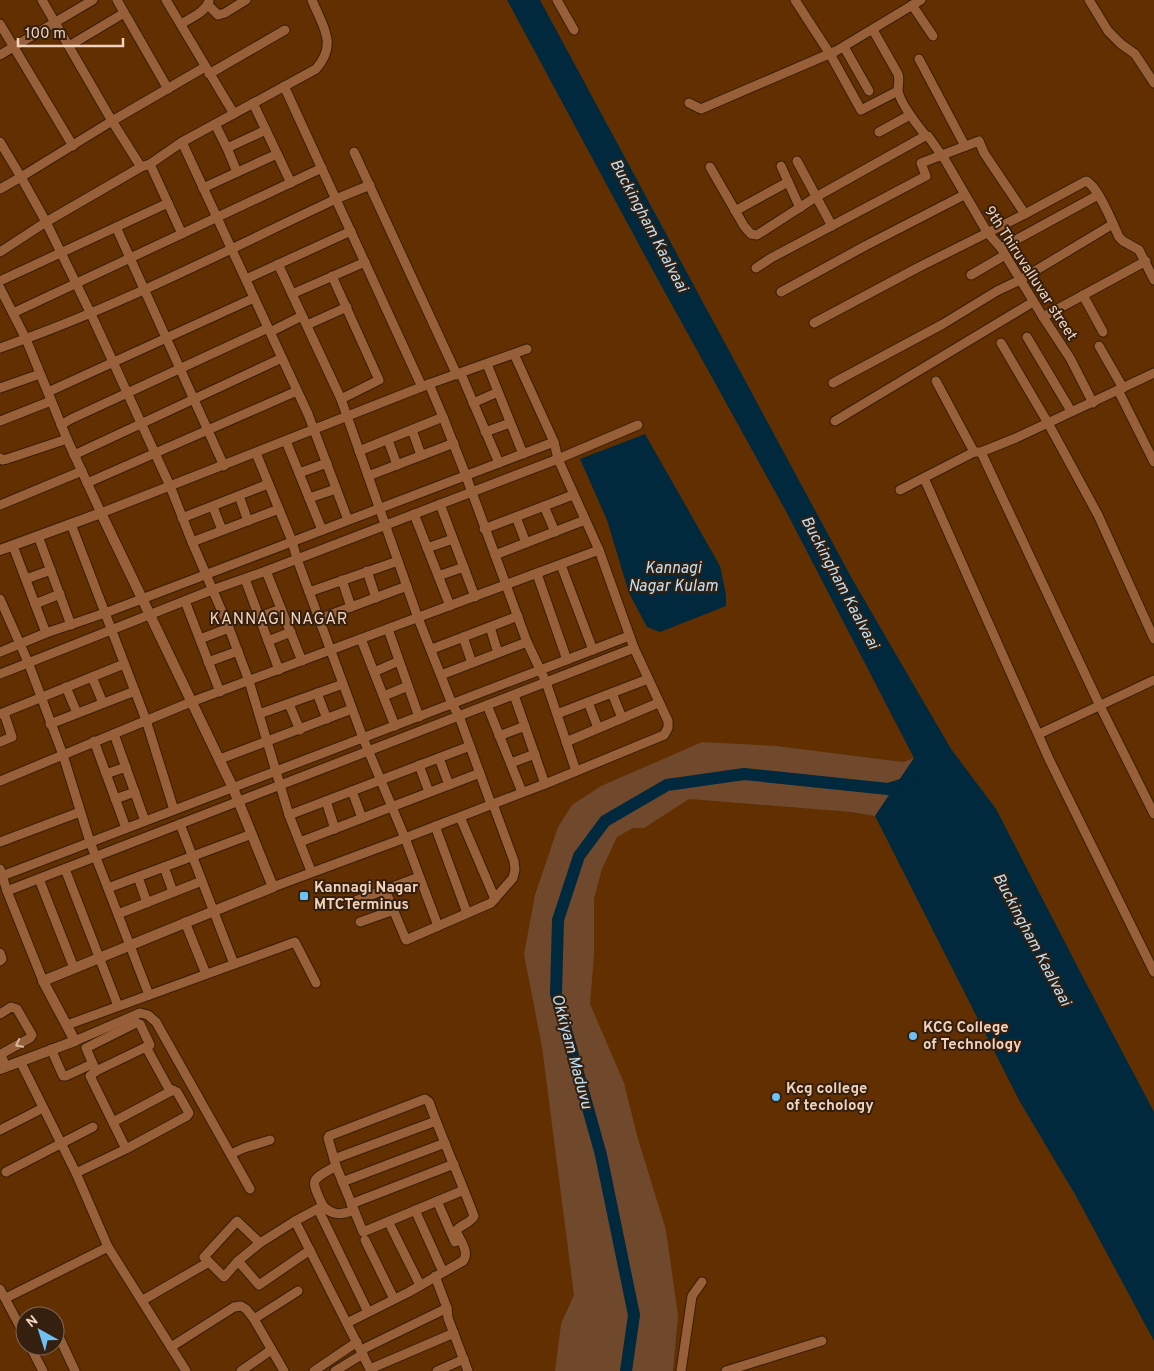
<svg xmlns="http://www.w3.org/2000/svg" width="1154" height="1371" font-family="Overpass,sans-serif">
<rect width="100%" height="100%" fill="#612f00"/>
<path fill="#70482c" d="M702,742L776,746L903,762L914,758L875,816L851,812L689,799L644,828H633L617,837L602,869L594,899V955L590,1004L624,1083L638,1139L666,1230L678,1316L673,1371H555L561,1324L574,1295L542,1047L524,954L535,895L558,827L572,805L601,786Z"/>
<g fill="#00293e">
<path d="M507,0H540L851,577L951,749L996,809L1086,983L1154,1112V1341L1076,1196L1020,1102L875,816L914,758L788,515L651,267Z"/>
<path d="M645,434L720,566L726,595V606L660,632L647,627L629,593L607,520L580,459Z"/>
</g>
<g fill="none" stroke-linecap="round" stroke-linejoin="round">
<path stroke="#00293e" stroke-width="12" d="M626,1371L634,1315L601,1155L556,994L558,920L579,856L605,821L667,785L744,774L888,789L911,782"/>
<defs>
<g id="minor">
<path d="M42,0L112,121L141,167"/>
<path d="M117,0L168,89"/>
<path d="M166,0L234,114"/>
<path d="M557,0L574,30"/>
<path d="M795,0L830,54L861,110L898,91"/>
<path d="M1089,0L1108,31L1121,44L1135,54L1154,83"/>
<path d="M208,5L218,15L225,13L246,0"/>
<path d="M912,5L933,36"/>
<path d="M0,24L73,146"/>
<path d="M181,24C190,18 205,13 209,1"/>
<path d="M873,30L898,74C900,80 898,84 898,90C899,102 918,126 926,136"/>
<path d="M69,46L124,13"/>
<path d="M844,47L869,91"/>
<path d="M0,55L93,0"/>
<path d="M919,59L965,146"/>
<path d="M205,67L112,121L21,177L46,222L91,314L170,486L192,542L229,628L249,681L289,815L311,871"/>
<path d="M209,74L285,30"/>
<path d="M284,86L422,387"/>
<path d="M253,103L291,183"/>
<path d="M689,103L701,109L836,51L921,0"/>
<path d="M215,124L227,148"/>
<path d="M879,132L910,115"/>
<path d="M0,142L21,177L0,189"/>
<path d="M182,142L308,414L348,520"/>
<path d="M354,152L457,375"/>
<path d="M797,161L832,226"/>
<path d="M150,164L182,234"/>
<path d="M781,166L800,208"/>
<path d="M710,167L744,226L751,234L757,235L816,197L925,136H928L945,160L987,232L1001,248L1043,317L1070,358L1093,403"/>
<path d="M237,172L227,148L266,130"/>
<path d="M203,188L277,154"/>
<path d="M735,211L788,182"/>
<path d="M116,227L224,466"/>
<path d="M1001,248L1098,195"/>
<path d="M0,252L46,222L141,167L150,164L182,142L316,69C338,44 323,27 312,0"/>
<path d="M278,264L341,399L418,618L452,704L459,716L491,804"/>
<path d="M756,268L771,258L926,176L921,163L979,141L984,153L1025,214"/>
<path d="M971,275L1005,255"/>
<path d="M332,276L379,380L341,399"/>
<path d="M246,279L351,231"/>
<path d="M0,281L168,203"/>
<path d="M0,288L26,339L67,439L101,513L429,384L527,349"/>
<path d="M781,292L865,246L964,195"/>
<path d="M292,294L365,262"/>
<path d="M1083,295L1103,332"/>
<path d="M13,313L322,168"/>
<path d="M1043,317L1146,261"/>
<path d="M814,323L919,267L1025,214L1086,181C1098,186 1113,224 1119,237L1123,241L1139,250L1154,280"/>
<path d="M307,325L347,307"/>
<path d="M270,332L302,316"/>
<path d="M1027,337L1071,411"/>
<path d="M1001,343L1048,423L1098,515L1154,639"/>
<path d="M1099,346L1123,388"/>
<path d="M0,348C116,308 225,251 336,199L370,185"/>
<path d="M514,354L554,442L558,459L638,425"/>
<path d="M487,364L523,454"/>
<path d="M461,374L499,463"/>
<path d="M936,381L974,452"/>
<path d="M833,383L943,324L997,291L1020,280L1113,224"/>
<path d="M429,384L443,417L466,476L527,642L546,682L576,771"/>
<path d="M0,388L40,374"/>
<path d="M1118,390L1154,462"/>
<path d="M48,392L254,298"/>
<path d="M473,403L498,392"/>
<path d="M0,421L51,401"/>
<path d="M835,421L1033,302"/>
<path d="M61,425L71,419L268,328"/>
<path d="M412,430L421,455"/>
<path d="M485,432L510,423"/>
<path d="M388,440L397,465"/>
<path d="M286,441L322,530"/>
<path d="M359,451L443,417"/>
<path d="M981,452L1100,706L1154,814"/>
<path d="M256,453L292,541L297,559L363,738L405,838L438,926"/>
<path d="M74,455L282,358"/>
<path d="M0,458L2,460L7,459L67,439"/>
<path d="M299,473L327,463"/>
<path d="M368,476L454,443"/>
<path d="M924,478L1049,759L1154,972"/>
<path d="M87,483L297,391"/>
<path d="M900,490L974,452H981L1016,438L1154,373"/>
<path d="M239,496L248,521"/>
<path d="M309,498L336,489"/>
<path d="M440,504L475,597"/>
<path d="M0,505L82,471"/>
<path d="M544,506L555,532"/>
<path d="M213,507L222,530"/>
<path d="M414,514L450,606"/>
<path d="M516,517L526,543"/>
<path d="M182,518L268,484"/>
<path d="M71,524L146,720L174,810"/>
<path d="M484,529L573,495"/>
<path d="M38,536L71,625"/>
<path d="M192,542L279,509"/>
<path d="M13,546L46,633"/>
<path d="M427,548L453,539"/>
<path d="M495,555L585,520"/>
<path d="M561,565L593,650"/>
<path d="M266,571L302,661"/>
<path d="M367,571L376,598"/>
<path d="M537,574L567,660"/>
<path d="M438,576L464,567"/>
<path d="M26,579L51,570"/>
<path d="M245,579L279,670"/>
<path d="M342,580L351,607"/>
<path d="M309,592L398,561"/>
<path d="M0,599L28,662L63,755L90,842L149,995"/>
<path d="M185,601L220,692"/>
<path d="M35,604L60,594"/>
<path d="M259,617L281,609"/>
<path d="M319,619L407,586"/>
<path d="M490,627L498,653"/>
<path d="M388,629L419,717"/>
<path d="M463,637L472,663"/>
<path d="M200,639L229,628"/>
<path d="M361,639L395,726"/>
<path d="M268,641L291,632"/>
<path d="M432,649L518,616"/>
<path d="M0,652L46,633L105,613L554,442"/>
<path d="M208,662L238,651"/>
<path d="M374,672L399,661"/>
<path d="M0,674L212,590L266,571L558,459L599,550L634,648L668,721V728L664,735L550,782L405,838L273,887"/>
<path d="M441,675L527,642"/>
<path d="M92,677L103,703"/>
<path d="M66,687L77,713"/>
<path d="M317,693L327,719"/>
<path d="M612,693L622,718"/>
<path d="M514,695L545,784"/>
<path d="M384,696L408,686"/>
<path d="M588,702L598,728"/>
<path d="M289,704L300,730"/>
<path d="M487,705L522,792"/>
<path d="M0,714L124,664"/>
<path d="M259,714L343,684"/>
<path d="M557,714L648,679"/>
<path d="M50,724L135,691"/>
<path d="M114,734L145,821"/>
<path d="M1039,734L1154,680"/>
<path d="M499,736L525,726"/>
<path d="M94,741L126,828"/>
<path d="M0,742L12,737L4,713"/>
<path d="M566,742L658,703"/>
<path d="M439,758L449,785"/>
<path d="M220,759L352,709"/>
<path d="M511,763L535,754"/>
<path d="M419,765L429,792"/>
<path d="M106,774L126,767"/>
<path d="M0,781L191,702L599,550"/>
<path d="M352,791L362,818"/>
<path d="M115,799L135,792"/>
<path d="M326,801L335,829"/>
<path d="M289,815L470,746"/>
<path d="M460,817L495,899"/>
<path d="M180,824L234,964"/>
<path d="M435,826L467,913"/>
<path d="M0,842L80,812"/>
<path d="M300,842L480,773"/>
<path d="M164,867L173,892"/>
<path d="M0,869L7,891L43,981"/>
<path d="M65,869L118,1006"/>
<path d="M2,876L629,636"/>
<path d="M138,877L147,903"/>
<path d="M39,879L74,968"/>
<path d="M108,888L252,834"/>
<path d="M385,890L406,940L491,903L513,878L515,870L514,861L493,804"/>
<path d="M7,891L634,648"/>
<path d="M355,901L419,877"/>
<path d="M118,914L202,881"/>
<path d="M185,922L206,974"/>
<path d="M360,922L394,910"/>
<path d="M0,953L2,959L0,961"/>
<path d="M0,1014L11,1007L17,1009L32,1035L30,1038L3,1053L1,1055L6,1067"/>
<path d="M67,1025L295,942L316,983"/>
<path d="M75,1041L140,1013L148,1015L156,1022L250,1189"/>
<path d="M51,1049L63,1076H66L92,1064"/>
<path d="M20,1061L76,1173L108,1247"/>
<path d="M96,1071L86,1048L136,1023L140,1024L150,1045L146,1047"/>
<path d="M113,1122L173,1090"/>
<path d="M0,1130L43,1108"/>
<path d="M231,1154L244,1148L270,1140"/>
<path d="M334,1159L436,1121"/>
<path d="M6,1172L93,1127"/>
<path d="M76,1173L126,1149L187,1116L189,1113L177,1092L169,1089L146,1047L96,1071L90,1076L126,1149"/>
<path d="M342,1182L445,1143"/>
<path d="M437,1201L455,1242"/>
<path d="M351,1204L454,1164"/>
<path d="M323,1206C333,1216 342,1215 354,1210"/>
<path d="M318,1209L368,1312"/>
<path d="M415,1210L443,1272"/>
<path d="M295,1221L323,1206C310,1178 310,1181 336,1166"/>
<path d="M391,1227L420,1285"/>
<path d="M365,1240L394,1299"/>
<path d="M260,1243L238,1261L224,1277L204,1257L237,1221L260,1243L295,1221L371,1371"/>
<path d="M238,1261L259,1285L310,1250"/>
<path d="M435,1276L447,1308L448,1318L468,1371"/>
<path d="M0,1289L25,1336"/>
<path d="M6,1298L108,1247L186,1371"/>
<path d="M143,1300L209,1262"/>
<path d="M254,1319L298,1291"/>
<path d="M347,1323L409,1292L463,1261C470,1252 460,1240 456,1231C461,1224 470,1224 474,1216C460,1178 443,1141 429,1102L425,1099L329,1136L328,1138L336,1166L363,1232L464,1190"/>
<path d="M55,1339H60L75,1371"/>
<path d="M30,1346L43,1371"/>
<path d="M171,1347L234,1307L241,1306L246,1309L254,1319L284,1371"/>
<path d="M361,1350L447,1308"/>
<path d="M370,1369L454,1333"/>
<path d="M241,1371L271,1350"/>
<path d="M314,1371L357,1342"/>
<path d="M335,1371L363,1354"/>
<path d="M437,1371L464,1359"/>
<path d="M681,1371L692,1296L702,1282"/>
<path d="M726,1371L822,1341"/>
</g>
<path id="tertiary" d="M0,550L101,513L233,788L273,887L43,981L75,1041L0,1069"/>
</defs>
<use href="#minor" stroke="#381d07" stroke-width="11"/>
<use href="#tertiary" stroke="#381d07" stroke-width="12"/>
<use href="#minor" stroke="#976038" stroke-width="9"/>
<use href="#tertiary" stroke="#976038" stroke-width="10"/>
</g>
<defs><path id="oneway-chevron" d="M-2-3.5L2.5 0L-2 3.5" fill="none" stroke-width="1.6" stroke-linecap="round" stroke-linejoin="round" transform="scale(1.25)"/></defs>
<use stroke="#dab69c" href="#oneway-chevron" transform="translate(19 1044) rotate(153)"/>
<g fill="#6dc2f3" stroke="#351f0e" stroke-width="2">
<rect x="299" y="891" width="10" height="10" rx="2.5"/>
<circle cx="913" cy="1036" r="5"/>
<circle cx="776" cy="1097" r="5"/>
</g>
<g text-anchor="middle" stroke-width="4" stroke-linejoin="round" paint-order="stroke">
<g font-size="15" fill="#f1d2bd" stroke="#351f0e">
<text transform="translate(1031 273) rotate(57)" y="5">9th Thiruvalluvar street</text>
</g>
<g font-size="15" font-weight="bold" fill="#f1d2bd" stroke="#351f0e" text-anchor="start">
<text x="314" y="892">Kannagi Nagar<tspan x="314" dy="17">MTCTerminus</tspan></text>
<text x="923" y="1032">KCG College<tspan x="923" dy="17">of Technology</tspan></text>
<text x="786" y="1093">Kcg college<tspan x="786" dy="17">of techology</tspan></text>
</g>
<g font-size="16" font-style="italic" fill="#bce2fa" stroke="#351f0e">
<text transform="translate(650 225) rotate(62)" y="6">Buckingham Kaalvaai</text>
<text x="673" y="573">Kannagi<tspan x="673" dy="18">Nagar Kulam</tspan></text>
<text transform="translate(841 582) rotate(62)" y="6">Buckingham Kaalvaai</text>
<text transform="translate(1033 939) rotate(62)" y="6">Buckingham Kaalvaai</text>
<text transform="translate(573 1051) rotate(75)" y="6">Okkiyam Maduvu</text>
</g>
<g font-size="16" letter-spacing="1" fill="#f1d2bd" stroke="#351f0e">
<text x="279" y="624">KANNAGI NAGAR</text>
</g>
</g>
<g transform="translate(40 1331) rotate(321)"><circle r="24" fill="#351f0e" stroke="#806754"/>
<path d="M0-4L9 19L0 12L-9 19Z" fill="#6dc2f3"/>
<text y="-8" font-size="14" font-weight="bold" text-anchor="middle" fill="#f1d2bd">N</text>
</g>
<path d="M18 38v8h105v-8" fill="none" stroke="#f1d2bd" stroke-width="2.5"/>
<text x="25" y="38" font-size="15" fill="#f1d2bd" stroke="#351f0e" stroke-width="4" paint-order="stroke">100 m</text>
</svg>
